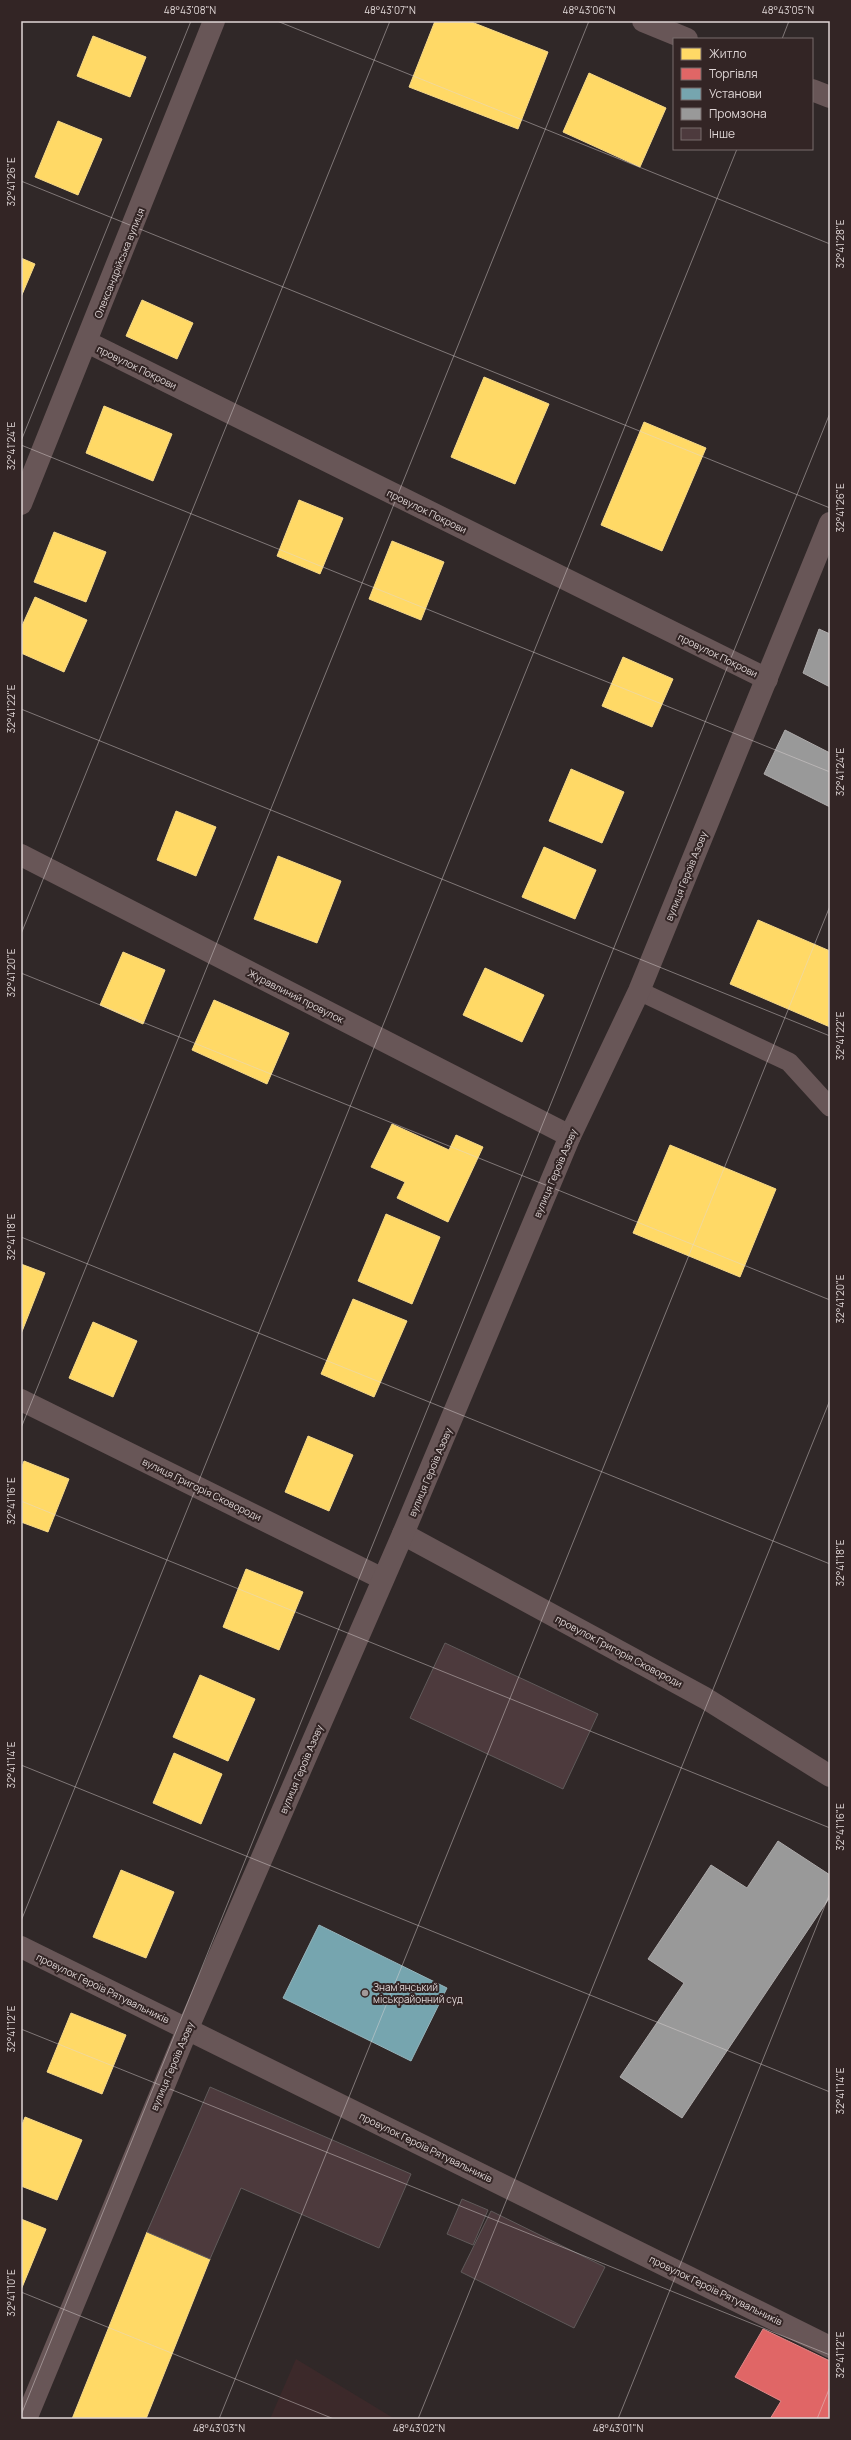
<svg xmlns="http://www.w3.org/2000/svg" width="851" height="2440" font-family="Manrope,sans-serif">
<rect width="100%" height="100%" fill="#302828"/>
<path fill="#3c292a" d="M296,2359L395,2419H270Z"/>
<g fill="#ffd966" stroke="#f5d888">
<path d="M435,21H469L548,52L518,129L409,87Z"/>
<path d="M93,36L146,57L130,97L77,76Z"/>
<path d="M589,73L666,108L640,167L563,132Z"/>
<path d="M58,121L102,139L78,195L35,177Z"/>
<path d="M21,258L35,264L21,297Z"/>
<path d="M142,300L193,323L177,359L126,336Z"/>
<path d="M484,377L549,404L515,484L451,457Z"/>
<path d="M104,406L172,434L153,481L86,453Z"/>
<path d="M644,422L706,448L662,551L601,525Z"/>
<path d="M299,500L343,518L320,574L277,556Z"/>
<path d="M54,532L106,552L86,602L34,582Z"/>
<path d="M392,541L444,562L421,620L369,599Z"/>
<path d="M35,597L87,620L64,672L21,653V628Z"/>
<path d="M623,657L673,679L652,727L602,706Z"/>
<path d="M571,769L624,792L602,843L549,821Z"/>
<path d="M176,811L216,827L196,876L157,860Z"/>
<path d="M544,847L596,870L575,919L522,897Z"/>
<path d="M278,856L341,881L317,943L254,919Z"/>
<path d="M758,920L830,951V1027L730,984Z"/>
<path d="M123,952L165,970L143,1024L100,1005Z"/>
<path d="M485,968L544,995L522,1042L463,1015Z"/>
<path d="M214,1000L289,1033L267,1084L192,1050Z"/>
<path d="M392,1124L449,1150L456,1135L483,1147L448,1222L397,1198L405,1182L371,1167Z"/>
<path d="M670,1145L776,1189L740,1277L633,1233Z"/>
<path d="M386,1214L440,1237L412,1304L358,1281Z"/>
<path d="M21,1264L45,1273L21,1334Z"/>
<path d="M353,1299L407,1321L374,1397L321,1374Z"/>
<path d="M93,1322L137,1341L113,1397L69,1378Z"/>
<path d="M308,1436L353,1455L329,1511L285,1492Z"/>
<path d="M24,1461L69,1479L48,1532L21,1522V1469Z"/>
<path d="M246,1569L303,1592L279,1650L223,1627Z"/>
<path d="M200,1675L255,1699L228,1761L173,1737Z"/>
<path d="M174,1753L222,1774L201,1824L153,1803Z"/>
<path d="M121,1870L174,1892L146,1958L93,1937Z"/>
<path d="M71,2013L126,2035L102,2094L47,2072Z"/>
<path d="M25,2117L82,2140L57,2200L21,2186V2127Z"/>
<path d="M21,2219L46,2229L21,2290Z"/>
<path d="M147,2232L210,2259L146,2419H72Z"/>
</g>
<path fill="#e06666" stroke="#e08888" d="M763,2329L830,2361V2419H770L781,2401L735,2377Z"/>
<path fill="#76a5af" stroke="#96b4bb" d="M319,1925L447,1988L411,2061L283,1998Z"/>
<g fill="#999" stroke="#aeabab">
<path d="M819,629L830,634V687L803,673Z"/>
<path d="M785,730L830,753V807L764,774Z"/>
<path d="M778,1841L830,1875V1897L682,2118L620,2077L684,1983L648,1959L711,1865L747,1888Z"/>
</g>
<g fill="#4d3a3d" stroke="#605a5a">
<path d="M445,1643L598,1714L563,1789L410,1718Z"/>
<path d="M210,2087L411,2174L379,2248L241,2188L210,2259L147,2232Z"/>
<path d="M462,2199L488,2210L473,2245L447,2234Z"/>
<path d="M491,2211L605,2267L574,2328L461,2272Z"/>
</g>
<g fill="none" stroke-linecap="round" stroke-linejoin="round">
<path stroke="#685657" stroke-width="19" d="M639,991L789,1062L830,1107"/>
<g stroke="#685657" stroke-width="22">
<path d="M643,21L687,39"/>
<path d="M812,90L830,97"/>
<path d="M87,342L767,679"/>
<path d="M21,504L214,21"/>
<path d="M21,855L570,1136"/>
<path d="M21,1400L383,1579"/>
<path d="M403,1534L705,1698L830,1776"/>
<path d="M21,1947L830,2347"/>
<path d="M26,2419L187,2030L403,1534L570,1136L639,991L830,523"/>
</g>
</g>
<path fill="none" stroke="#dfd6d6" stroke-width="1" stroke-opacity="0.45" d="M277,21L830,244M782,39L789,21M21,181L830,508M21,441L191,21M21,445L830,772M21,709L830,1036M21,934L390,21M21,973L830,1300M21,1237L830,1564M21,1428L589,21M21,1501L830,1828M21,1765L830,2092M21,1921L737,149M21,2029L830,2355M21,2292L334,2419M21,2415L830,413M219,2419L830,906M418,2419L830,1400M618,2419L830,1893M817,2419L830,2387"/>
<circle fill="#a29999" stroke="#332525" stroke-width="1.5" cx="365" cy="1993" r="4"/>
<g text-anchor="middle" stroke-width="4" stroke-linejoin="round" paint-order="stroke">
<g font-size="10" fill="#dfd6d6" stroke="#332525">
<text transform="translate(119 263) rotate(-68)" y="4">Олександрійська вулиця</text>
<text transform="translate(137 367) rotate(26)" y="4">провулок Покрови</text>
<text transform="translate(427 511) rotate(26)" y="4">провулок Покрови</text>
<text transform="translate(718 655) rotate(26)" y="4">провулок Покрови</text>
<text transform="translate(686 876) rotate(-68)" y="4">вулиця Героїв Азову</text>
<text transform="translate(296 996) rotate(27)" y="4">Журавлиний провулок</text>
<text transform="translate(555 1173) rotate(-67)" y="4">вулиця Героїв Азову</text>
<text transform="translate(430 1472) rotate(-67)" y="4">вулиця Героїв Азову</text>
<text transform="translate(202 1489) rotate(26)" y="4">вулиця Григорія Сковороди</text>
<text transform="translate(619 1651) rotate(28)" y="4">провулок Григорія Сковороди</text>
<text transform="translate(301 1769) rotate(-67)" y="4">вулиця Героїв Азову</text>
<text transform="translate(103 1988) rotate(26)" y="4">провулок Героїв Рятувальників</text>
<text transform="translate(172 2066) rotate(-67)" y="4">вулиця Героїв Азову</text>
<text transform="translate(426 2147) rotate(26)" y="4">провулок Героїв Рятувальників</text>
<text transform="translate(716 2290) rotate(26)" y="4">провулок Героїв Рятувальників</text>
</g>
<g font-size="10" fill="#dfd6d6" stroke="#332525" text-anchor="start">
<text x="373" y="1991">Знам'янський<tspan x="373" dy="12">міськрайонний суд</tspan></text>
</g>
</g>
<rect width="851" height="2440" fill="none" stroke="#332525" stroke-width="44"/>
<rect x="673" y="38" width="140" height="112" fill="#332525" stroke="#786c6c"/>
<rect x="681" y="48" width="20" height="12" fill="#ffd966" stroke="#786c6c"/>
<text x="709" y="58" font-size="12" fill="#dfd6d6">Житло</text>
<rect x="681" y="68" width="20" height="12" fill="#e06666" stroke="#786c6c"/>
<text x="709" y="78" font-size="12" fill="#dfd6d6">Торгівля</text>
<rect x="681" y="88" width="20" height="12" fill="#76a5af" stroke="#786c6c"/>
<text x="709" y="98" font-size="12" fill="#dfd6d6">Установи</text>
<rect x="681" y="108" width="20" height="12" fill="#999999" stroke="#786c6c"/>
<text x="709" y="118" font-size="12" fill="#dfd6d6">Промзона</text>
<rect x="681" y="128" width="20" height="12" fill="#4d3a3d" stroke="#786c6c"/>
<text x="709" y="138" font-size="12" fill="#dfd6d6">Інше</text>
<rect x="22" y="22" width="807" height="2396" fill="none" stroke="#dfd6d6" stroke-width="1.5"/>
<g font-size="10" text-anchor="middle" fill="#dfd6d6">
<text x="190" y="14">48°43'08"N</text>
<text x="390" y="14">48°43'07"N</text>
<text x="589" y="14">48°43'06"N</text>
<text x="788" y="14">48°43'05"N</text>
<text transform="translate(11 182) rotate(-90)" y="4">32°41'26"E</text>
<text transform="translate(840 244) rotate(-90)" y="4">32°41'28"E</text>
<text transform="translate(11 446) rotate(-90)" y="4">32°41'24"E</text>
<text transform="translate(840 508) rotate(-90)" y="4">32°41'26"E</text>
<text transform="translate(11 709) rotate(-90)" y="4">32°41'22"E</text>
<text transform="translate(840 772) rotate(-90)" y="4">32°41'24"E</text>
<text transform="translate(11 973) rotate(-90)" y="4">32°41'20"E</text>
<text transform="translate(840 1036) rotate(-90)" y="4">32°41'22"E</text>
<text transform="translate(11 1237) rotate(-90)" y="4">32°41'18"E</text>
<text transform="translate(840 1299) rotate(-90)" y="4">32°41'20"E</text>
<text transform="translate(11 1501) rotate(-90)" y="4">32°41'16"E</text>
<text transform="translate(840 1563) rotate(-90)" y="4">32°41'18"E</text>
<text transform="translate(11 1765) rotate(-90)" y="4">32°41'14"E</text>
<text transform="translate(840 1827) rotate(-90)" y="4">32°41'16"E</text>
<text transform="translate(11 2029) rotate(-90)" y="4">32°41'12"E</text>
<text transform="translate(840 2091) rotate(-90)" y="4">32°41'14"E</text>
<text transform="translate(11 2293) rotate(-90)" y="4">32°41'10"E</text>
<text transform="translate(840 2355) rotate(-90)" y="4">32°41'12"E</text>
<text x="219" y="2432">48°43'03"N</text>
<text x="419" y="2432">48°43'02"N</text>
<text x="618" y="2432">48°43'01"N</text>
</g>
</svg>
